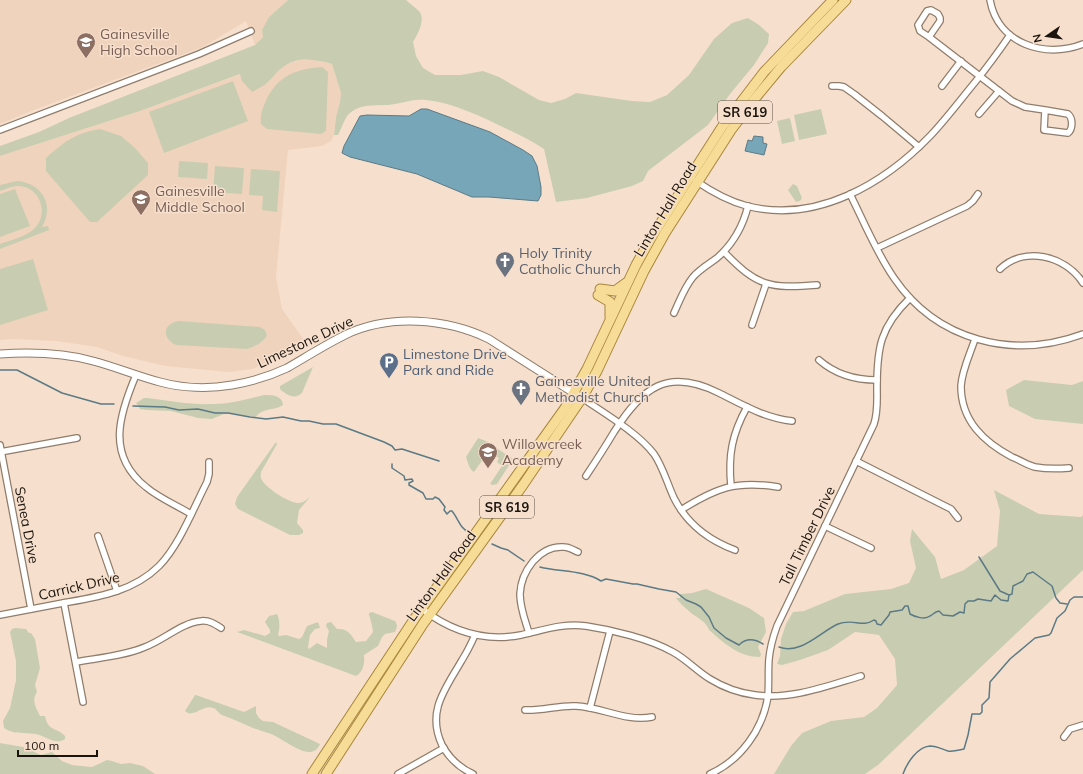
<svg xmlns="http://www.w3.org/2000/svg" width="1083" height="774" font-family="Mulish,sans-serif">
<rect width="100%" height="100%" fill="#f6e0cd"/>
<g fill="#f0d3bc">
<path d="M0,0H288L269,17L263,37L255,45L246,21L203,47L34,110L0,124Z"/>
<path d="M300,60H314L332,64L341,93L340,102L336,117L334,135L331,141L322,146L288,150L276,277L282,309L304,340L274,361L252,369L229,372L165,366L123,356L97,347L56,341L13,339L0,340V156L140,111L241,74L267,83L279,70L287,64Z"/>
</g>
<g fill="#c8cdb2">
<path d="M288,0H406C410,4 415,7 419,11C426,19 418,34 413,42L416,56L423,68L435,75H461L483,71L499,77L539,100L551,103L565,99L576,93L632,101L650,102L667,95L689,75L714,39L732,23L748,18L759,25L769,34L768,43L754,65L730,94L708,125L648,171L643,181L632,186L587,198L556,202L544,149C532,141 520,135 507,129C482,117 454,103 426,100C412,98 398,105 384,105C370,106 360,104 349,114C345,117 341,130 338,135H334L336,117L340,102L341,93L332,64C317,60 300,56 286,65C279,69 274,76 268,82C264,86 257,89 252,92L242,81L240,74L140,111L0,156V146L39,132L69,118L255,45L263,37L262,30L269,17Z"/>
<path d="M322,67L328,72L326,131L321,134L267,129L261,124C260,116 262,110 265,103C276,77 294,69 322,67Z"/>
<path d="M233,81L248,121L164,153L149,112Z"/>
<path d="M821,109L827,134L799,140L794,115Z"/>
<path d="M790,118L795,141L782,144L777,121Z"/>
<path d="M100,129L121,136L135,148L148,163V175L97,222H90L46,171V158C64,142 75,133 100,129Z"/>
<path d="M179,161L208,163L207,179L178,177Z"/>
<path d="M215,166L244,168L242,194L213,192Z"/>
<path d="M251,169L280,171L277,212L262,210L263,196L249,195Z"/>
<path d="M17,181C42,183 55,205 42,227L48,226L49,230L0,249V244C11,240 25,237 34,229C50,214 40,186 18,186C12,186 6,189 0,191V185Z"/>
<path d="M793,184L797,186L802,198L800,201L796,202L788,190Z"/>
<path d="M15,189L30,226L0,237V194Z"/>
<path d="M33,259L48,310L0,325V269Z"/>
<path d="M179,321L260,327L265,330L267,335C264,342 254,347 247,349L176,345C161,338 163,323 179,321Z"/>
<path d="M313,367L302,393C295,400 286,395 280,389V386Z"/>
<path d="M1024,380L1072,385L1083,381V424L1035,419L1009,406L1006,390Z"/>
<path d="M264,395C272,395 282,395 283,405C275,411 263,407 256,417L234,414H224L212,419L198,418L171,411L146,410L140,409L136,403L144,398H148C169,401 192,405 213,404C230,404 248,399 264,395Z"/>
<path d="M478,438L486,441L513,459L497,484L493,485L490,484L502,466L497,462L499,458L493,455L491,458L486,455L474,472C469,469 468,463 466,457Z"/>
<path d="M276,442L277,444L261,472C261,475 260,476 261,478C264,487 289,503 298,503C303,503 306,500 310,497L299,510L297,523L303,530V533L299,535H290L238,509L235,504L237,497Z"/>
<path d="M994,490L1039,514L1081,517L1083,515V570L878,765L865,774H774L791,746L802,733L831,721L864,717L877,708L897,685L895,659L879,635L855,632L828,650L800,660L782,665L777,664L780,656L781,639L786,624L793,612L804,611L845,594L891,589L909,583L916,568L910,541L912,529L935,557L941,579L964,570L997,546L1000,511Z"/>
<path d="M706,589L749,608L764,618L766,632L758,647L761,654L760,657C739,657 725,644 709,630C706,621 697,618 690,612C685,608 680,603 676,598H680V594L692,593Z"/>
<path d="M372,612L395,621C398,625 397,627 395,632L385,634L382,637L378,646L364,655C365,664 363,672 356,676L237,632L244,630L265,636L270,633V630L265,622L269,616L277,614C280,620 280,628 278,635L279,636L286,635L299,639L302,637L307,626L318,622L320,628L315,629L310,635L308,647L309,649L317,643L327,648V639L329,631L326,626L327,623L331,622L337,629C347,628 351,634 356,642L366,641L373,632C373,629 370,617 369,615V613Z"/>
<path d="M15,628L26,629L29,633H31L35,639L40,668L35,685L37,692C31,701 36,707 40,716H45C48,732 57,727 65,736V739C55,746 45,735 35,734C23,732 14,735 4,728L3,721L10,708L16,680V661L10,632L12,629Z"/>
<path d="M195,695H196L244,712L256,706V713L259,718L263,721L273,722L320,744C311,766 282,736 268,733C252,729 237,720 222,715C218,713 217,709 213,708C203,704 193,719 185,711Z"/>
<path d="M0,743L23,747L41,755L52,752L62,761L72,765L92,767L107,760L112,761L121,764L130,763L143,766L155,774H0Z"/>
</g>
<g fill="#77a6b9" stroke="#5b7a85">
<path d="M421,109H427L490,132L523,150L532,156L537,166L541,187V195L538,201L489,197H472L417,174L350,157L342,153L344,146L360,116L367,115L409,116Z"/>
<path d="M754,136L763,137V143L767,144L764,155L745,151L748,140L752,141Z"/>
</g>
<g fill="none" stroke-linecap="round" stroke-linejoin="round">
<g stroke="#5b7a85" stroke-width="1.5">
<path d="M0,370H17L62,393L101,404H114"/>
<path d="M133,406L165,407L179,410L198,409L215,413H228L250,417L266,419L283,417L301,421H309L323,424H336L384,442L392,446L395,450L402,449L439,461"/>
<path d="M392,464V468L404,476L405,480L412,479L413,481L409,483V485L423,493L426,499H433L435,497L439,499L445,507L444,510L447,514L450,511H452C458,518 460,529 469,532"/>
<path d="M492,544L501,548L508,550L524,561"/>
<path d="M979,557L1000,591L1009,595"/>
<path d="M540,567C559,572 584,570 601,581L606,579L633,584H637L659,589L676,592L686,600L696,604L701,607L709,617L714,628L726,638L739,645C746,638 755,639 763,644"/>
<path d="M779,647C801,655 820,632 838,624C853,618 862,628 874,620L876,621L877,624L881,625L889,615L890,612L902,610L905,606H908L910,614C915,617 925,620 930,616C934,614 934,612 939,611L943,615L953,616L960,612L964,613L965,604L968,601H974L978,599L991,601L995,595L1001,600L1008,601L1009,595L1012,594L1013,586L1023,581L1027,574L1033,572L1052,586L1056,598L1060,603L1067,604"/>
<path d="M903,774C907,763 917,747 930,746C936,746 942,749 948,751C953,752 959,750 964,749L968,735L972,714H980L982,712V705L989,698L990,682L1010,659L1035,638L1049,635L1051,633L1057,618L1065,611L1070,600L1074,597H1083"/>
</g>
<defs>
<g id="minor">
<path d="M990,0C998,44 1045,59 1083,44"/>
<path d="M929,37L920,31L918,25L927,11L931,10L938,14L940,18V21L929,37L1012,101L1025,107L1045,110L1044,130L1068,133C1073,129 1073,118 1068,114L1045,110"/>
<path d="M832,86H839L844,87L854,94L882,116L919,147"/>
<path d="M942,86L961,61"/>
<path d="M979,114L999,91"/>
<path d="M0,130L199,54L251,31"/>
<path d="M696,181C712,192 728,201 747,206C817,224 885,183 931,135C947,118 961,99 976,81C988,66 999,51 1010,35"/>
<path d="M850,194C864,222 876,252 894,278C937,341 1013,360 1083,334"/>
<path d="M877,248L967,206L973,201L978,194"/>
<path d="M724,252C757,286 769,289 817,285"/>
<path d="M1000,269C1024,246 1065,255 1083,283"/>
<path d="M674,313C680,300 684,288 693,277C700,269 709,264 717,258C733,244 743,226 748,206"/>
<path d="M752,325L766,284"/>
<path d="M975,339C970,354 962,370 961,386C961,421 984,442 1012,457C1020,460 1027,465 1035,467C1046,469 1057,469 1069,468"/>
<path d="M819,360C836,375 855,380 877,380"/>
<path d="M136,375C119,415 106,455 146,487C159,498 176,505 191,514"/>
<path d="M582,398C604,413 638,433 654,454C663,467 667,483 674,498C687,524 708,540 735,550"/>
<path d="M0,445L31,609"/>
<path d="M0,452L77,438"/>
<path d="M856,461L941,504L951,509L958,518"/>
<path d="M586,476C596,461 605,447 614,432C642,388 667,367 719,393C743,405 765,418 792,421"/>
<path d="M731,486C728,455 732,434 747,407"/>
<path d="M681,510C716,488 736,480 778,487"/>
<path d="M825,526L871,548"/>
<path d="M98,536L117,591"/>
<path d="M64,603L83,702"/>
<path d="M422,609C451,631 485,642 521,635C544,630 562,623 586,626C613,630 650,639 673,652C686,659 697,671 710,679C723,687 739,693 755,695C791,700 827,686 861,676"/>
<path d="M0,615C21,611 42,607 63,603C97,597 133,592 159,566C179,546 194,507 207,482L209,474V462"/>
<path d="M529,633C525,620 520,608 520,594C521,572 539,545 564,547C569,547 573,550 578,552"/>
<path d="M76,662C98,658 124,656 145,647C164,640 181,623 201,621C209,620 215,624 221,628"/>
<path d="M590,708L610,631"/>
<path d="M525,710C542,711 559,705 576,706C602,707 625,722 652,717"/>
<path d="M1064,737L1070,729L1083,725"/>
<path d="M398,774L444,748"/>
<path d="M473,774C460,768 449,758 442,745C426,711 446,688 462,660C467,652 471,644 475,635"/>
<path d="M710,774C741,760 763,729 768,696C769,684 768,671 769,659C770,648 773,637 777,626L874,424C878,412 877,400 877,387C877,348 880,327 910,298"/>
</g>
<path id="tertiary" d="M0,354C31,352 64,353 93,361C116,367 137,376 160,382C182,388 209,389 232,385C250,382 270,376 287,368C306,357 325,345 345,335C389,314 446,318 489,339L577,395"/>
<g id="primary">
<path d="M600,289L615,291L626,283"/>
<path d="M598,295L610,302V317"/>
<path d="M312,774L415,618L565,408L587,369L636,265L651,238L722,127L764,72L833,0"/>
<path d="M326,774L423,624L523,485L582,398L597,371L644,271L665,233L731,130L757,96L781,67L846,0"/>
</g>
</defs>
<use href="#minor" stroke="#907c6b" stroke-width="8"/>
<use href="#tertiary" stroke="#907c6b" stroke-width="9"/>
<use href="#primary" stroke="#a7863a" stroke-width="11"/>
<use href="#minor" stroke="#fff" stroke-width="5.5"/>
<use href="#tertiary" stroke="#fff" stroke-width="7"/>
<use href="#primary" stroke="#f7dc98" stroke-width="9"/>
</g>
<defs>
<symbol id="school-pin" viewBox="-11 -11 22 30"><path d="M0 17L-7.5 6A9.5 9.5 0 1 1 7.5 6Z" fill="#8d6e63" stroke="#f6e0cd"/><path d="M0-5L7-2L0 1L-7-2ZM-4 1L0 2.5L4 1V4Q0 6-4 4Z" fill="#fff"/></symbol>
<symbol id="church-pin" viewBox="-11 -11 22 30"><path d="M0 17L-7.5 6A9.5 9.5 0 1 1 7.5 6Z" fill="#6b7280" stroke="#f6e0cd"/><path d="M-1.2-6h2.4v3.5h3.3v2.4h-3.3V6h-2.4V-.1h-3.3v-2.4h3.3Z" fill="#fff"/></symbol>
<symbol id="parking-pin" viewBox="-11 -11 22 30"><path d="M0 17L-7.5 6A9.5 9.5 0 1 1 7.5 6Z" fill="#5c6f8a" stroke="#f6e0cd"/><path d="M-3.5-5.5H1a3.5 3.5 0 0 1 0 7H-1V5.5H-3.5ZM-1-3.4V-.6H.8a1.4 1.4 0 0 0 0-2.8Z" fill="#fff"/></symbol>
</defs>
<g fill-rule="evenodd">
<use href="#school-pin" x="75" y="31" width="22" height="30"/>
<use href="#school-pin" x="130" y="188" width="22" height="30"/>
<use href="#church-pin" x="494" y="250" width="22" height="30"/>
<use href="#parking-pin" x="378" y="351" width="22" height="30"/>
<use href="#church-pin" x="510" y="378" width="22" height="30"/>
<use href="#school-pin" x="477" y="441" width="22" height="30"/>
</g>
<g text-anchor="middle" stroke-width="3" stroke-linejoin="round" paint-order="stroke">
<g fill="#f6e0cd" stroke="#5d5047" stroke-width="1">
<rect x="718" y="101" width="54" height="22" rx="3"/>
<rect x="480" y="496" width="54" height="22" rx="3"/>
</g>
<g font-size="13" font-weight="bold" fill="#1b130d">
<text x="745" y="117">SR 619</text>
<text x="507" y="512">SR 619</text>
</g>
<g font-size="14" fill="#785e54" stroke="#f6e0cd" text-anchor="start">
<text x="100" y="39">Gainesville<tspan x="100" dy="16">High School</tspan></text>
<text x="155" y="196">Gainesville<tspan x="155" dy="16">Middle School</tspan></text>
<text x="502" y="449">Willowcreek<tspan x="502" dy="16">Academy</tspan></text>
</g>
<g font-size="14" fill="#1b130d" stroke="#f6e0cd">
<text transform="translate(665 209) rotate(-59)" y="5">Linton Hall Road</text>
<text transform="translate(305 342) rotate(-25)" y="5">Limestone Drive</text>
<text transform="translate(27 525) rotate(79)" y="5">Senea Drive</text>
<text transform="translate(807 536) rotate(-64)" y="5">Tall Timber Drive</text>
<text transform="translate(441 576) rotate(-54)" y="5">Linton Hall Road</text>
<text transform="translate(79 586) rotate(-13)" y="5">Carrick Drive</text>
</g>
<g font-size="14" fill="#5b616d" stroke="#f6e0cd" text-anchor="start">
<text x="519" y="258">Holy Trinity<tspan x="519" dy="16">Catholic Church</tspan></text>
<text x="535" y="386">Gainesville United<tspan x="535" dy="16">Methodist Church</tspan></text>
</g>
<g font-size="14" fill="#4e5e75" stroke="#f6e0cd" text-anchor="start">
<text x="403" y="359">Limestone Drive<tspan x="403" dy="16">Park and Ride</tspan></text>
</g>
</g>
<g transform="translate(1047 36) rotate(257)" stroke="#f6e0cd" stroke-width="3" paint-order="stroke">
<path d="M0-3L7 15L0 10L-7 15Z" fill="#1b130d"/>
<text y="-6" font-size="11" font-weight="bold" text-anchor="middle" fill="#1b130d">N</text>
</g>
<path d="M18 750v6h79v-6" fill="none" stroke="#1b130d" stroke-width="2"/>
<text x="24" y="750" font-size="12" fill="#1b130d" stroke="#f6e0cd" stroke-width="3" paint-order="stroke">100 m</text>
</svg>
